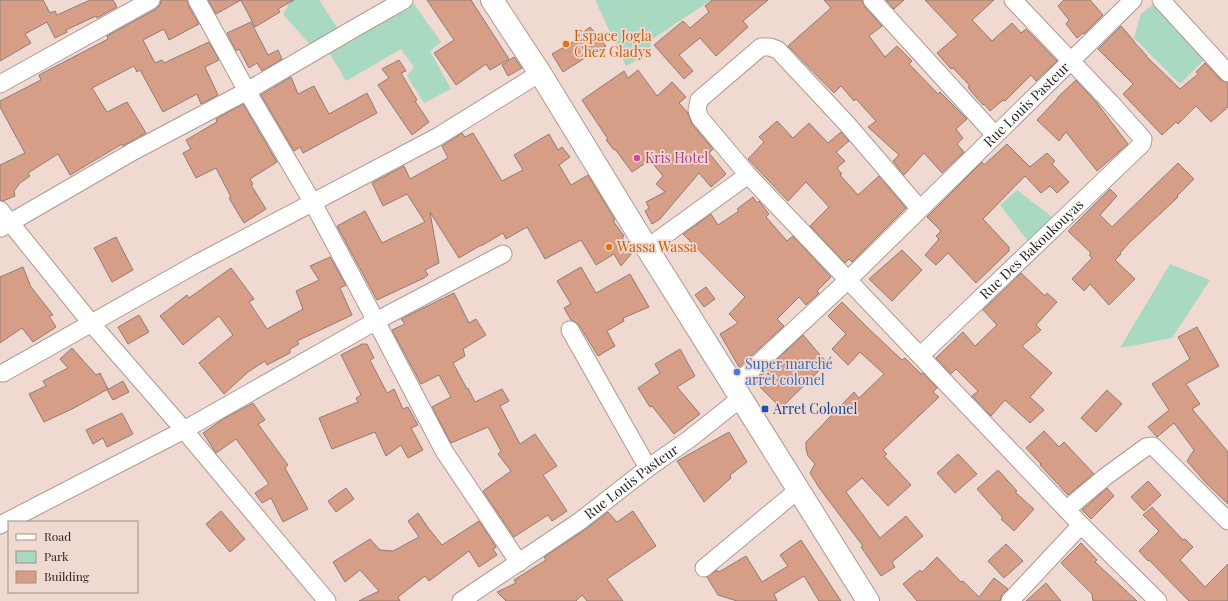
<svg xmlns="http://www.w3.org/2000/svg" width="1228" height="601" font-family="'Playfair Display',serif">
<rect width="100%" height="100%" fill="#f0d9d1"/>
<g fill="#a9d9c0">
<path d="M291,0H319L338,29L311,46L283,14Z"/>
<path d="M595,0H711L651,40L650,53L626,66Z"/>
<path d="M1158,1L1207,57L1180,84L1134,38L1141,14Z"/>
<path d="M414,4L441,42L430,51L451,89L424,103L407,76L414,67L401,49L346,81L327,49Z"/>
<path d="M1017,190L1057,221L1031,245L1000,205Z"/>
<path d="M1170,264L1210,280L1172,338L1120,348Z"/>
</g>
<g fill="#d69e87" stroke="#907c74">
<path d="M0,0H43L50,13L55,11L57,15L90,0H113L117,7L97,18L96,16L66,30L67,32L55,38L47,22L25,34L31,43L0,61Z"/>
<path d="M161,0H187L188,5L199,24L169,40L164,29L143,40L155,63L162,60L164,63L209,42L219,60L205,67L218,95L201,104L197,94L163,112L140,70L137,72L134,66L92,88L107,112L127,102L146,133L123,146L122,144L70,175L58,154L28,173L30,176L20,183L14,191L15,196L3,201L0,200V165L25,153L0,107V101L41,80L39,75L108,39L107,36L156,9L160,5Z"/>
<path d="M208,0H294L278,9L280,12L255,27L241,0L216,14Z"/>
<path d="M427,0H471L509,59L490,70L486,64L456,85L434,53L454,40Z"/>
<path d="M712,0H768L743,21L748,27L716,56L700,38L679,55L693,71L684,79L654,45L683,21L690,28L709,12L705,6Z"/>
<path d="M824,0H862L865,7L882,26L869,36L885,57L897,46L912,61L909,64L938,94L940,92L967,119L956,129L963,138L957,144L964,152L942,173L924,153L904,175L893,161L899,155L868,127L876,121L856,99L854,101L841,86L834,93L788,46L831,8Z"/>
<path d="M886,0H904L894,9Z"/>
<path d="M925,0H994L972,20L992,41L1012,23L1021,33L1026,29L1057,61L1036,81L1031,75L1005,101L1003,100L990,111L984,104L983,105L970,90L968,87L970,86L953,68L951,69L937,53L958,35Z"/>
<path d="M1064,0H1090L1103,15L1084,34L1083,33L1077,38L1066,24L1069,20L1058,6Z"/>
<path d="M251,22L268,55L278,50L282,59L262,71L257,63L249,68L239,49L236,51L227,33Z"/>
<path d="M1121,26L1134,41V42L1147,56H1146L1180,89L1198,74L1196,72L1205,63L1221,80L1228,83V107L1211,122L1196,106L1178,124L1176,122L1162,135L1123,94L1133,84L1098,49Z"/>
<path d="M590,27L606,46L590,58L588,56L563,72L552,54L578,39L577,37Z"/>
<path d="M514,57L522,68L508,76L502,65Z"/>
<path d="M399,60L406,71L401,73L417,100L415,101L429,122L412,135L378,85L389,78L382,69Z"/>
<path d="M638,70L657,96L672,82L686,97L679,103L688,113L692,124L713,149L709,153L726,174L711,187L699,173L660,219L652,224L645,211L649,208L646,202L665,192L656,184L663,176L650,160L632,172L615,149L614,150L606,140L608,139L582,100L624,71L628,78Z"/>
<path d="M291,77L298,94L314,86L329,114L367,93L377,113L303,153L300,147L294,151L261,95Z"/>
<path d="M1076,80L1096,102L1128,144L1097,171L1066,132L1059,141L1037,120L1058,98V97Z"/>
<path d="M243,104L277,162L250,179L253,184L251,185L266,209L244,223L229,198L231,197L216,168L196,178L183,153L191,149L186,140L217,122L216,119Z"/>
<path d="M777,121L793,138L809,123L828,143L841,132L849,141L836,152L845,161L837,168L842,174L840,175L858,195L879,176L906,208L852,262L849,259L845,263L810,226L829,207L806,182L788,201L748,159L764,142L759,137Z"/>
<path d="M462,133L465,137L473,133L502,181L523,170L514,155L549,134L558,150L562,147L570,157L559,165L571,185L588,175L615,220L613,221L624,236L622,237L632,253L621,266L614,254L596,265L581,240L545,259L527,227L506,239L503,233L481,246V245L459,258L430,212L439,263L425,270L428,275L424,278L377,300L337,226L365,211L382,243L425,222L407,194L383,206L372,183L404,166L410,179L448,158L442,146Z"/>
<path d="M1007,144L1030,167L1047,153L1055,161L1052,164L1069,182L1057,193L1050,186L1041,193L1025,176L983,219L1009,247V251L976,283L948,253L936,265L925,255L939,239L936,236L941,231L927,217L982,162L984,165Z"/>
<path d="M1178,163L1194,179L1177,196L1178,197L1129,243L1120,253L1121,254L1115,260L1135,279L1109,305L1090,284L1084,291L1072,279L1092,258L1089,255L1091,253L1068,231L1110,189L1117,196L1100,215L1112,227Z"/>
<path d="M753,197L757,203L759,201L769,214L766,217L787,241L793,236L831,277L817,291L819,293L806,305L799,297L777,319L784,326L739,367L720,334L738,323L729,314L745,297L683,234L711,214L718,225L739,211L737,209Z"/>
<path d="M116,237L133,270L112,282L94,248Z"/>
<path d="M902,250L922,270L892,301L869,279Z"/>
<path d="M330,257L346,285L340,288L352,315L297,341L299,344L290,349V353L267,365L265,361L248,372L224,394L199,363L233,335L219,316L183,345L160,316L187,295L189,298L231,268L254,299L249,302L267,329L303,309L296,291L319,280L310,266Z"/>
<path d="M23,267L31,287L53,315L49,316L56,327L33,342L22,328L0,343V277Z"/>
<path d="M581,267L596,293L630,274L649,307L623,318L624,321L607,331L615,346L598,356L579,325L575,322L571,320L564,308L571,304L557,281Z"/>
<path d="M1021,273L1045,296L1047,293L1057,302L1036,325L1041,330L1022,346L1052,373L1030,397L1044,410L1030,423L1005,400L991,416L972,396L978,391L956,369L951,374L936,358L963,332L975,346L997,325L983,310Z"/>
<path d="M706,287L715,299L704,307L695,295Z"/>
<path d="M454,293L469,323L476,319L486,335L463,349L465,356L453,363L467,389L468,388L475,402L502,389L509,401L500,406L520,444L535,434L557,466L543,475L567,511L552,521L548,515L514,537L483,491L511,471L498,454L501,451L488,427L451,443L432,407L451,397L439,375L421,384L392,330L405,324L401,319Z"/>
<path d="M842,302L870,330L902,360L905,358L921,374L923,373L937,388L933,392L939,397L883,450L887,454L884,456L911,485L888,506L862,478L846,492L880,538L906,516L923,536L892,562L895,567L881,576L861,547L863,546L820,489L810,473L815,464L808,456L806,449V442L854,392L859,398L884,374L860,352L848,365L832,349L846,334L828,316Z"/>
<path d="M139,315L149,332L128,344L118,327Z"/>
<path d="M1197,327L1219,366L1186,384L1200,404L1192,409L1228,452V504L1205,482L1187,461L1194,450L1174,423L1157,437L1148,427L1169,410L1152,384L1190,359L1178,337Z"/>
<path d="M803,335L827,363L781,408L754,381Z"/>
<path d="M362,344H367L374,358L370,360L387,393L394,389L403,409L408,407L418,425L411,428L423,450L408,458L401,445L386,456L375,432L332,449L319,418L358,402L356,398L361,395L341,355Z"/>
<path d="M72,348L96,375L100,373L108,389L74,408L44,422L29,394L46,386L43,381L68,368L60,359Z"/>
<path d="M680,349L695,376L677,387L700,414L674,434L652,406L650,407L638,388L660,373L655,364Z"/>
<path d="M123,381L129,392L113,400L107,390Z"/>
<path d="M1107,390L1122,404L1096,432L1081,418Z"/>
<path d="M253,403L265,420L258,424L288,465L285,468L308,509L283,522L271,498L262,503L255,493L269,484L236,439L216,453L203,433L225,418Z"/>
<path d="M122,413L133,434L107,447L103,438L93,444L86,430Z"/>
<path d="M1044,431L1059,447L1064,442L1094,474L1068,495L1040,465L1041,464L1026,448Z"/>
<path d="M729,432L747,462L730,475L731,478L704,502L677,461Z"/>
<path d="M958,454L977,474L955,493L937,473Z"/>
<path d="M998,470L1017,491L1015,492L1034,509L1014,531L1001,519L1003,518L977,489Z"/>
<path d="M1148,481L1161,495L1144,511L1131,497Z"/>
<path d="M346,488L354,499L336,512L328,501Z"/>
<path d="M1107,488L1114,496L1091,519L1082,510Z"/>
<path d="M1152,507L1183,540L1185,539L1193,547L1180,560L1205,587L1228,564V601H1189L1149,560L1148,561L1139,551L1159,531L1143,515Z"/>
<path d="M221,511L245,539L230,552L206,524Z"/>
<path d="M633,511L656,546L607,579L623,601H587L582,595L576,601H506L497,592L516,583L514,580L546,560L544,557L586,529L608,512L617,522Z"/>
<path d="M418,513L429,529L442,545L479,521L496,547L493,549L497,555L479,567L469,551L429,581L425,576L398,597L400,601H359L379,591L360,570L345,582L333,562L370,539L380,550L393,551L419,537L408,521Z"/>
<path d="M801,540L841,601H819L804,576L774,594L777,601H737L718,595L707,577L717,570L719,572L746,556L762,582L788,566L780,555Z"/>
<path d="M1081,543L1097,560L1095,562L1137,601H1093L1092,594L1061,563Z"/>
<path d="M1006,544L1023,561L1004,578L988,561Z"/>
<path d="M937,557L961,582L963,581L979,597L994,578L1008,589L1002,594L1000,601H917L903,584L920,570L922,572Z"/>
<path d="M1046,583L1061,601H1026Z"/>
</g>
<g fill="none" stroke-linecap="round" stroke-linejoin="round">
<defs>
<g id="street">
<path d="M197,0L247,91L313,203L376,321L503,254"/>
<path d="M872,0L995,135"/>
<path d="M1161,0L1228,73"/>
<path d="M0,84L151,0"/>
<path d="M920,209L848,125L778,50L770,47H761L699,100L697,110L700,118L748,175L1081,525L1158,601"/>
<path d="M0,210L91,323L184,430L327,601"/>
<path d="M1,228L132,152L247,91L355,28L404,0"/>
<path d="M647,248L748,175"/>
<path d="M570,330L648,468"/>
<path id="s1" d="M921,355L1142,144L1143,139L1111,103L1013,0"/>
<path d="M3,373L198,263L437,137L540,73"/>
<path id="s2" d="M734,386L848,280L1133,0"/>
<path d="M1067,509L1105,477L1146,447L1153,446L1228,521"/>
<path d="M0,525L184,430L376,321L444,451L519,563"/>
<path d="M704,568L798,490"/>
<path id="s3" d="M461,601L580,521L648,468L688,440L741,398"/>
<path d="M1010,601L1081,525"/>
</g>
<path id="highway" d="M492,0L540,73L647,248L868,601"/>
</defs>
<use href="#street" stroke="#ae9991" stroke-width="19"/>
<use href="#highway" stroke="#ae9991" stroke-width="24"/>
<use href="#street" stroke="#fff" stroke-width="17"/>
<use href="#highway" stroke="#fff" stroke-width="22"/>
</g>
<g fill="#e8710a" stroke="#f0d9d1" stroke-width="1.5">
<circle cx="566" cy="44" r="4"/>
<circle cx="609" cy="247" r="4"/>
</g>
<circle fill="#d1479c" stroke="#f0d9d1" stroke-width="1.5" cx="637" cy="158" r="4"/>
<circle fill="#3f7fe0" stroke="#f0d9d1" stroke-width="1.5" cx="737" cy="372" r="4"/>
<rect fill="#1a4fb4" stroke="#f0d9d1" stroke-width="1.5" x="761" y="405" width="8" height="8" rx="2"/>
<g text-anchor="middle" stroke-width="3.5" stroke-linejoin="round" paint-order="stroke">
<g font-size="14" fill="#c56008" stroke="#f0d9d1" text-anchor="start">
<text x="574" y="41">Espace Jogla<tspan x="574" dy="16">Chez Gladys</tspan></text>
<text x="617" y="252">Wassa Wassa</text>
</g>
<g font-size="14" fill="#2d2422" stroke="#f0d9d1">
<text dy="5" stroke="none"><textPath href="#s2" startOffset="406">Rue Louis Pasteur</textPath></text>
<text dy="5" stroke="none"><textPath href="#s1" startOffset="153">Rue Des Bakoukouyas</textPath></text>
<text dy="5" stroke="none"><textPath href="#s3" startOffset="208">Rue Louis Pasteur</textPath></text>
</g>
<g font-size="14" fill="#b23c85" stroke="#f0d9d1" text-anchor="start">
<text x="645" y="163">Kris Hotel</text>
</g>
<g font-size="14" fill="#366cbe" stroke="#f0d9d1" text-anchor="start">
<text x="745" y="369">Super marché<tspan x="745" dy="16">arrêt colonel</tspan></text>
</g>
<g font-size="14" fill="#164399" stroke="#f0d9d1" text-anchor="start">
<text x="773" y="414">Arret Colonel</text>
</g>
</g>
<rect x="8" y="521" width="130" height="72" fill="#f0d9d1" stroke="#a2918b"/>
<rect x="16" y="534" width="20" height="6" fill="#ffffff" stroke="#a2918b"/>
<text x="44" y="541" font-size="12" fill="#2d2422">Road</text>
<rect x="16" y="551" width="20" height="12" fill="#a9d9c0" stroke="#a2918b"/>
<text x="44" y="561" font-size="12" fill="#2d2422">Park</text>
<rect x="16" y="571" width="20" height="12" fill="#d69e87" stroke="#a2918b"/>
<text x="44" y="581" font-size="12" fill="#2d2422">Building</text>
</svg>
